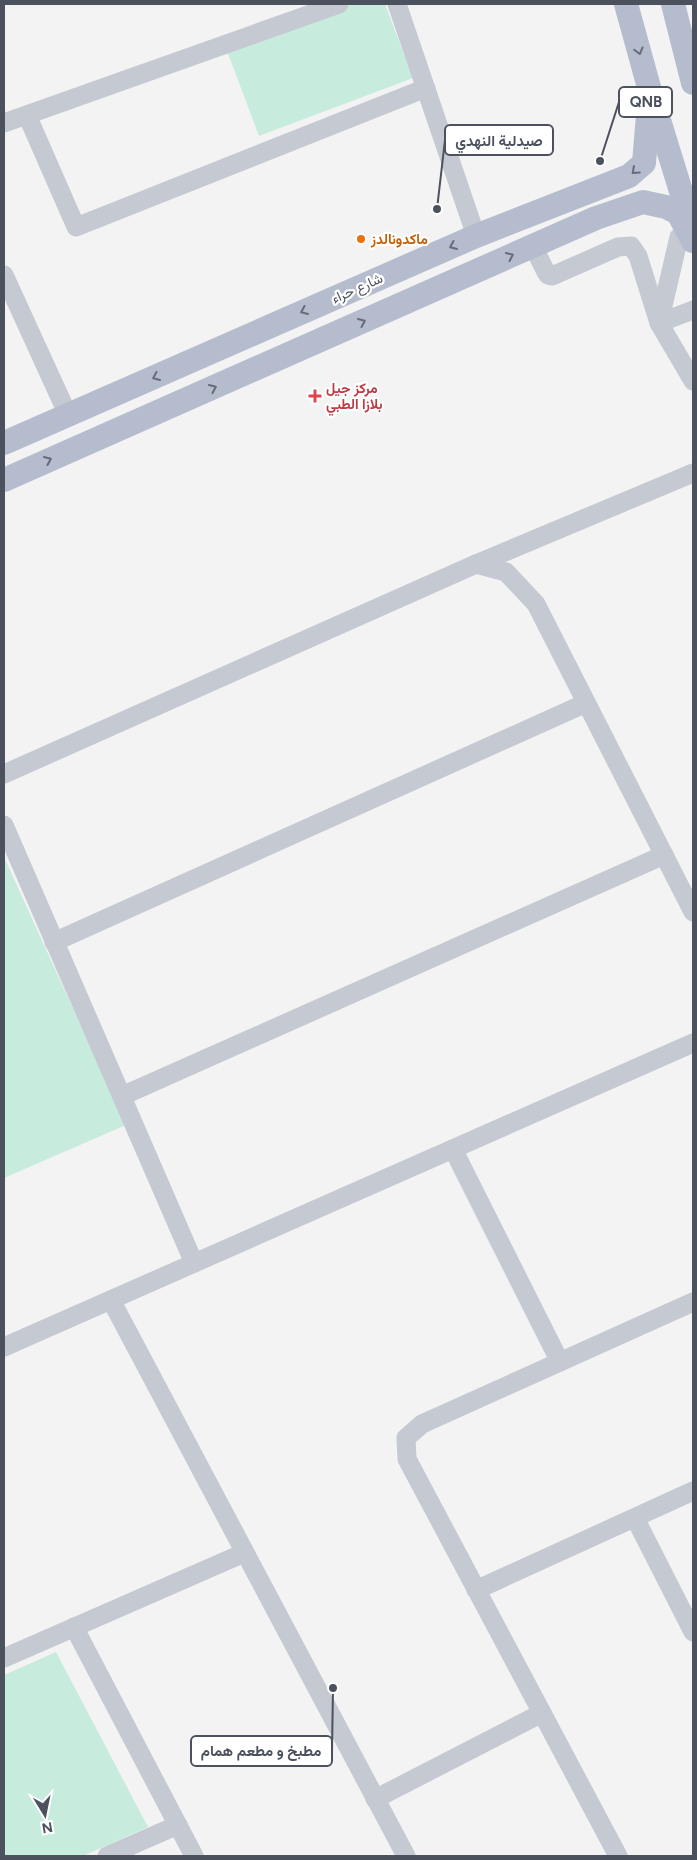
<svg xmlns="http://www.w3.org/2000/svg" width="697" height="1860" font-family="Figtree,Vazirmatn,sans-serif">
<rect width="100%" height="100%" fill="#f4f3f3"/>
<g fill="#c7ecde">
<path d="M353,4H385L413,78L259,136L227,51Z"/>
<path d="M4,857L126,1125L4,1178Z"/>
<path d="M56,1652L148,1827L83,1856H4V1675Z"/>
</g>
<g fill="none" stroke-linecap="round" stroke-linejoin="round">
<g stroke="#c5c9d2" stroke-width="19">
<path d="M397,4L476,236"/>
<path d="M27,115L76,227L426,88"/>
<path d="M4,123L339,4"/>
<path d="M679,237L659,323L693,310"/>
<path d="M533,246L546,272L548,275L552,276L618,247L631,246L638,256L659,323L693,381"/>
<path d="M4,275L68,415"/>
<path d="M476,564L693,473"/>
<path d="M4,774L476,564L506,572L536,604L693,912"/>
<path d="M4,825L194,1263"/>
<path d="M54,942L586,703"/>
<path d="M122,1096L664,855"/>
<path d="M453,1149L560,1362"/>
<path d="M111,1300L406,1856"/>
<path d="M4,1347L693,1043"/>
<path d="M635,1518L693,1632"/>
<path d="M476,1590L693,1491"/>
<path d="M74,1627L194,1856"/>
<path d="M4,1658L244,1553"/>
<path d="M375,1799L542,1713"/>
<path d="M107,1856L178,1825"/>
<path d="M618,1856L407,1459L406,1438L422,1424L693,1302"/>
</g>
<g stroke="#b5bccd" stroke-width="24">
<path d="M626,4L650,91L692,227"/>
<path d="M673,4L693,83"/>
<path d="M4,443L476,236L629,176L644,163L650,91"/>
<path d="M4,480L596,218L643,202L666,207L678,213L693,241"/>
</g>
</g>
<defs><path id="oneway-chevron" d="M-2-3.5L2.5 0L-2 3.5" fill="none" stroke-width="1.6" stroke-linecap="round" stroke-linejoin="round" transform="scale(1.25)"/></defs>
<g stroke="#666c7a">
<use href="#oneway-chevron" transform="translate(639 51) rotate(75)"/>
<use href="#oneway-chevron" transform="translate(635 171) rotate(138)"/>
<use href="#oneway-chevron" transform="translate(453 246) rotate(156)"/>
<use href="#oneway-chevron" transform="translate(510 256) rotate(-24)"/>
<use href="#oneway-chevron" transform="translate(304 311) rotate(156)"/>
<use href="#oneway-chevron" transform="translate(362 322) rotate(-24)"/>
<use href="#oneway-chevron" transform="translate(156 377) rotate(156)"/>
<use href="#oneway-chevron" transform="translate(213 388) rotate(-24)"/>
<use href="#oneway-chevron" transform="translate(48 460) rotate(-24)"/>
</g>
<circle fill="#e8710a" stroke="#fff" stroke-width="2" cx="361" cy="239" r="5"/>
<path fill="#e0444e" stroke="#fff" stroke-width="2" d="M312.5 388.5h5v5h5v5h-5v5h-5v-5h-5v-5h5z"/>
<g text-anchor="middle" stroke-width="4.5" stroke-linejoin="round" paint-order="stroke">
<g font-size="14" font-weight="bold" fill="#c56008" stroke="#fff" text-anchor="start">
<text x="371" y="244">ماكدونالدز</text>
</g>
<g font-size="14" fill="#4c515e" stroke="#fff">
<text transform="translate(357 288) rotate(-24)" y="5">شارع حراء</text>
</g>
<g font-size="14" font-weight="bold" fill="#be3a42" stroke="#fff" text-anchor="start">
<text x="326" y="393">مركز جيل<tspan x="326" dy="16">بلازا الطبي</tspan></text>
</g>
</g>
<path fill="none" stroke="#4c515e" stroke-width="2" d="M600 161L619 102M437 209L445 140M333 1688L332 1751"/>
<g fill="#4c515e" stroke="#fff" stroke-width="2">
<circle cx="600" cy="161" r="5"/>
<circle cx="437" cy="209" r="5"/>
<circle cx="333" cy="1688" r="5"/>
</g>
<g fill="#fff" stroke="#4c515e" stroke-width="2">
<rect x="619" y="87" width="53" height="30" rx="5"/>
<rect x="445" y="125" width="108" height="30" rx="5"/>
<rect x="191" y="1736" width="141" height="30" rx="5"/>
</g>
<g font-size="15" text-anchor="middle" font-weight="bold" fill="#4c515e">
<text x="646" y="107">QNB</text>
<text x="499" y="146">صيدلية النهدي</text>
<text x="261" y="1756">مطبخ و مطعم همام</text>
</g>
<rect width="697" height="1860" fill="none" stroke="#4c515e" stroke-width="10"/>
<g transform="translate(45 1815) rotate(170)" stroke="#ffffff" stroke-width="4" paint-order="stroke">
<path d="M0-4L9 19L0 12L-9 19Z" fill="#4c515e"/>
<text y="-8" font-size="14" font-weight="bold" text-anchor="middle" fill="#4c515e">N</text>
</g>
</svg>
